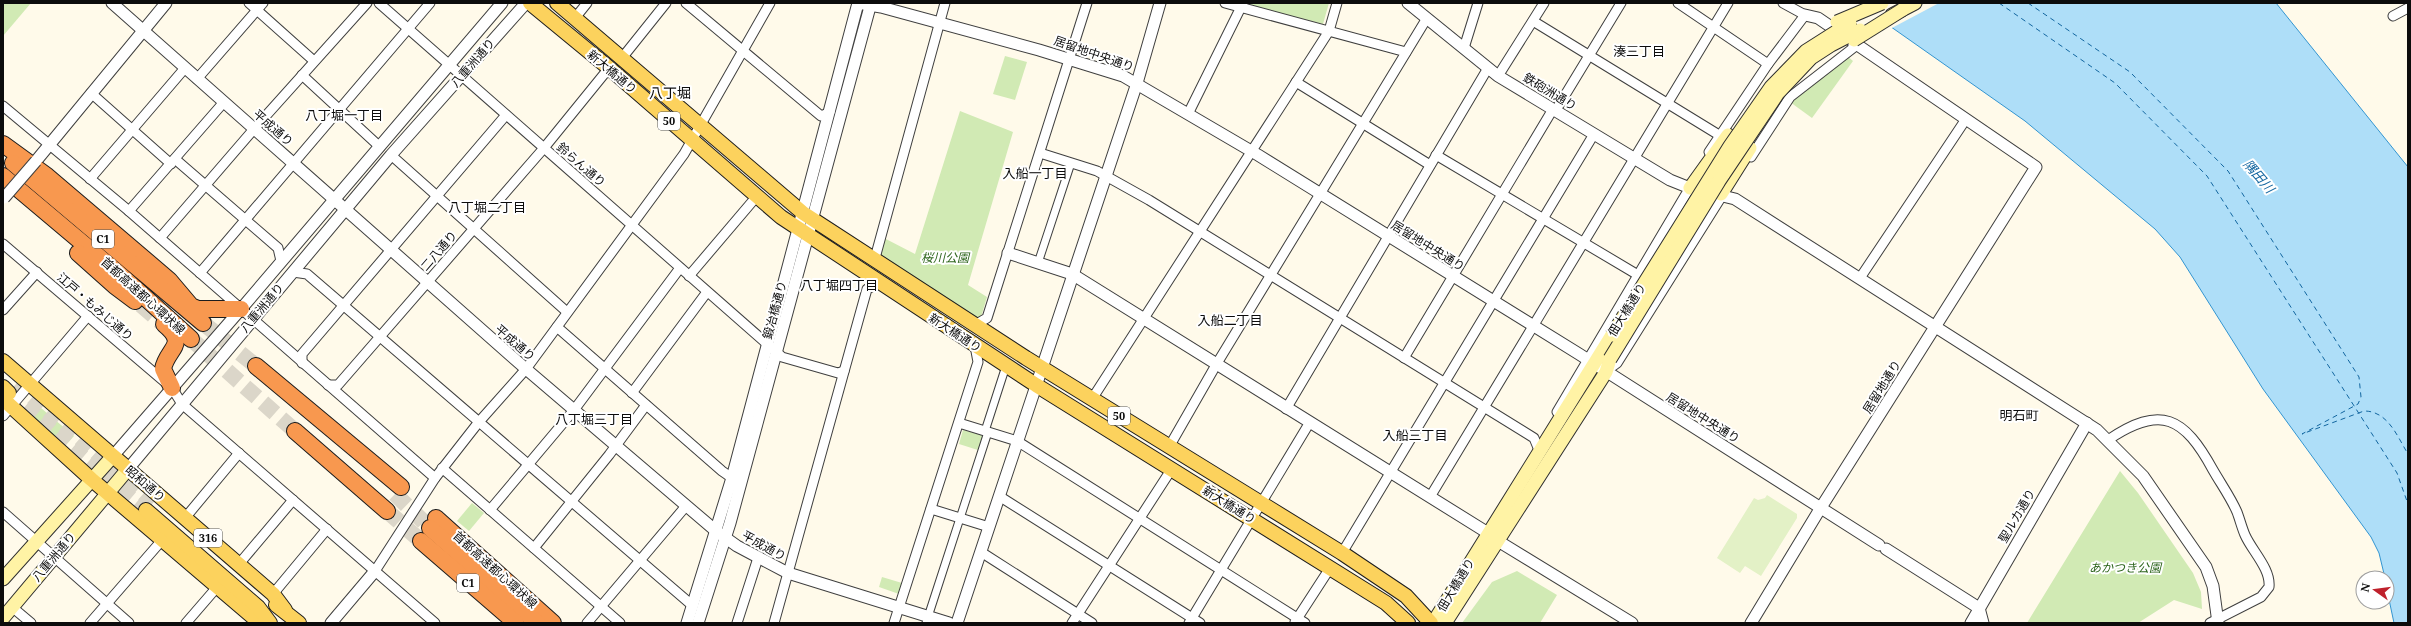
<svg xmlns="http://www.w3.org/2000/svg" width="2411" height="626" font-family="'Noto Serif','Noto Sans JP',serif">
<rect width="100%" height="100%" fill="#fffaea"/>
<g fill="#d1eab4">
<path d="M3,3H31L3,36Z"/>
<path d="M1247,3H1329L1323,24L1247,5Z"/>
<path d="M1005,56L1027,62L1015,100L993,94Z"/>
<path d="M1847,56L1853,61L1812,118L1790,102Z"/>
<path d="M960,111L1013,132L968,285L987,297L981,317L978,318L879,256L884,238L915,254Z"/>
<path d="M29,402H34L74,436L65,446L24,410Z"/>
<path d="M963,430L985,436L981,451L959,444Z"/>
<path d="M2120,471L2138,493L2193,573L2201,592L2202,609L2174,600L2138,623H2027Z"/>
<path d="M472,503L484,513L469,531L457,521Z"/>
<path d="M1517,571L1557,595L1540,623H1462L1492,582Z"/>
<path d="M882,577L902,583L899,594L879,587Z"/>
</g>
<path fill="#e3f1c6" d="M1767,495L1797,514V518L1761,576L1745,566L1740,573L1717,558L1754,498L1758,500L1765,498Z"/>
<path fill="#aedef8" stroke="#3395d1" d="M1857,3H2276L2408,167V623H2394L2387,590V578H2385L2379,553L2371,537L2263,389L2180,257L2155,229L2025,121Z"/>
<path fill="#fffaea" d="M1859,3H1939L1890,29L1856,5Z"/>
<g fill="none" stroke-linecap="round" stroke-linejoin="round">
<g stroke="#1266a0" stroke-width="1" stroke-dasharray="5 4" stroke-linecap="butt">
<path d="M1999,3L2115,83L2207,176L2397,473L2408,504"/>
<path d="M2028,3L2130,72L2228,171L2359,377L2361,397L2358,404L2302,434L2364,411C2388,411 2397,436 2408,454"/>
</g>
<g stroke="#dbd6c9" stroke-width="14" stroke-dasharray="14 7" stroke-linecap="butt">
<path d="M16,384L153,503"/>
<path d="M9,393L146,510"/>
</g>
<g stroke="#dbd6c9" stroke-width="16" stroke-dasharray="16 8" stroke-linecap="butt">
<path d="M141,305L162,323"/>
<path d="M203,323L256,366"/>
<path d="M191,339L295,431"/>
<path d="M395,494L430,528"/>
<path d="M387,511L421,541"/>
</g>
<defs>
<g id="pedestrian">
<path d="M1038,263L1071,163"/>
<path d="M985,431L1006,366"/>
<path d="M926,623L988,432"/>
</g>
<g id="minor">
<path d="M249,3L314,61"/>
<path d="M379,3L782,357L838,373L844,371"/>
<path d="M686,3L821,116L830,112"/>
<path d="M1225,3L1406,52"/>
<path d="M1678,3L1768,64"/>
<path d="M2393,16L2408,8"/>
<path d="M575,18L587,3"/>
<path d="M1533,21L1719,135"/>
<path d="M1464,48L1478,3"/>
<path d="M622,58L666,3"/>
<path d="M302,75L380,147"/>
<path d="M1498,76L1544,3"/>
<path d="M197,79L263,3"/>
<path d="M1296,82L1430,165"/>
<path d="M91,93L171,164"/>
<path d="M3,106L129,211L435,478"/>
<path d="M1556,110L1621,3"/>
<path d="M1188,114L1243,3"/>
<path d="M1709,152L1768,64L1805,15L1783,3"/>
<path d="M1040,153L1097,171L1149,200L1534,438L1539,450"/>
<path d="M391,155L567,312"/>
<path d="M1436,155L1638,275"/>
<path d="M1751,157L1790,97L1857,45"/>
<path d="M175,159L278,248L281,261"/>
<path d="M90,179L185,68"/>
<path d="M129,211L224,102"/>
<path d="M160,238L254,129L367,3"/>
<path d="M3,244L172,388L182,404L435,623"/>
<path d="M875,258L945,3"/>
<path d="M293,272L307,274L693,606"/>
<path d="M200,273L430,3"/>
<path d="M689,276L757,196"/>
<path d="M1860,278L1966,119"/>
<path d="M3,310L37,272"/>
<path d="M975,325L987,318L1087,3"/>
<path d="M557,327L722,471L732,478"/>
<path d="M1404,358L1553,109"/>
<path d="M302,363V354L506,115"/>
<path d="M1606,371L1617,363L1725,191"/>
<path d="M328,385H338L544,148L609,68"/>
<path d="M632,393L707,292"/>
<path d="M1092,399L1329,31L1337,3"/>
<path d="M1286,409L1488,68"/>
<path d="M1557,412L1692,184"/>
<path d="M3,416L88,316"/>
<path d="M959,423L1017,441L1305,623"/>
<path d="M2108,440C2161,404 2184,417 2213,470C2221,484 2231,498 2237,512C2240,520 2242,528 2245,535C2252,551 2271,569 2269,587L2261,597L2210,623"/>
<path d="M1169,447L1216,365L1427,18"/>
<path d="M442,468L620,623"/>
<path d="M999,496L1200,623"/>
<path d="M1430,497L1728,3"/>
<path d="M931,509L989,527"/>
<path d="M490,510L574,410L680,268"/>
<path d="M3,512L129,623"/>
<path d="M185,518L239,453"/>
<path d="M534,548L609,455L646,405"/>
<path d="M981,552L1092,623"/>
<path d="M1342,553L1594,134"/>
<path d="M239,564L293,500"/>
<path d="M375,571L435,478L478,423L526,369L684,154L770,3"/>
<path d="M273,594L327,529"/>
<path d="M12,607L31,623"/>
<path d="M1295,622L1330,568"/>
<path d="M90,623L163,539"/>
<path d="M186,623L218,586"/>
<path d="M587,623L686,506"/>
<path d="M737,623L758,558"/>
<path d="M774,623L867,289L880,283"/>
<path d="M894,623L978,362L975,346"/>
<path d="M1072,623L1171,470"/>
<path d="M1189,623L1310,422"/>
</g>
<g id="tertiary">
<path d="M112,3L526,369L716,531L737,546L788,573L949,623"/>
<path d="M858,3L881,7L1039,50L1123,76L1258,155L1579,354L1879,545"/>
<path d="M1408,3L1498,76L1670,180L1690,188L1735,199L2097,430L2143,476L2206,567L2213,586L2218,623"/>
<path d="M36,161L166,3"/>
<path d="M1008,253L1072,274L1488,533"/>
<path d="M113,456L241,309L502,3"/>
<path d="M128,469L391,155L526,3"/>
<path d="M1498,541L1632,623"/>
<path d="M1886,549L1979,608L1983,623"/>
<path d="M331,623L375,571"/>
<path d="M687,623L732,478L858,3"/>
<path d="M698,623L730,523L871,3"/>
<path d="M957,623L1137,83L1160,3"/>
<path d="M1751,623L1820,509L2036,167L1818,18L1805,15"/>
<path d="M1971,623L2087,423"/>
</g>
<g id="secondary">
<path d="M1892,15L1915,3"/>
<path d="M1690,188L1728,135"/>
<path d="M1721,194L1750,148"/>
<path d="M3,579L113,456"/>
<path d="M3,618L128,469"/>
<path d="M1433,623L1612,335"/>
<path d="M1445,623L1606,372L1610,359"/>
</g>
<g id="primary">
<path d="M530,3L609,68L781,217L1036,385L1386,603L1408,623"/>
<path d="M557,3L803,213L1026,358L1342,553L1406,596L1431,623"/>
<path d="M3,361L273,594L285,610"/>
<path d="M3,387L9,393"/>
<path d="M3,399L91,479L254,618L264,623"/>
<path d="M146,510L258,607L270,623"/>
<path d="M276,605L299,623"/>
</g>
<g id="motorway">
<path d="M3,144L47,176L169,280L191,306L198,309H241"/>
<path d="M13,163L203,323"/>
<path d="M3,176L117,272L191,339"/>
<path d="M78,253L115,286L135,301"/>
<path d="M164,324C189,345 167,348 163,369L172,388"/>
<path d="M256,366L401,487"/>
<path d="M295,431L387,511"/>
<path d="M436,518L553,623"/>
<path d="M430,528L537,623"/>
<path d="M421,541L516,623"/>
</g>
</defs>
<use href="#pedestrian" stroke="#3f3f3f" stroke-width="9"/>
<use href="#minor" stroke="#3f3f3f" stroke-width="11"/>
<use href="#tertiary" stroke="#3f3f3f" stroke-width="13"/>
<use href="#secondary" stroke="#2e2e2e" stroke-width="15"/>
<use href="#primary" stroke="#1d1d1d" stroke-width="16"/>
<use href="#motorway" stroke="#1d1d1d" stroke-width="18"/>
<use href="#pedestrian" stroke="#fff" stroke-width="7"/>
<use href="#minor" stroke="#fff" stroke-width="9"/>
<use href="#tertiary" stroke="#fff" stroke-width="11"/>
<use href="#secondary" stroke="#fff3a5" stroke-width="13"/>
<use href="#primary" stroke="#fcd25d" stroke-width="14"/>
<use href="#motorway" stroke="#f8984f" stroke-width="16"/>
<defs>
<path id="tertiary-bridge" d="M4,198L36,161"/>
<g id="secondary-bridge">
<path d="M1837,22L1882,3"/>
<path d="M1854,40L1902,10"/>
<path d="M1612,335L1730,146L1771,87L1806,51L1850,23"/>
<path d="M1610,359L1719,181L1778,93L1811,58L1831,45L1860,30"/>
</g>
</defs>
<use href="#tertiary-bridge" stroke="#3f3f3f" stroke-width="13" stroke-linecap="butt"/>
<use href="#secondary-bridge" stroke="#2e2e2e" stroke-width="15" stroke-linecap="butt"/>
<use href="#tertiary-bridge" stroke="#fff" stroke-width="11"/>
<use href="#secondary-bridge" stroke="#fff3a5" stroke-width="13"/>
</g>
<g text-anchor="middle" stroke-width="4" stroke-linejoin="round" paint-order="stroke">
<g fill="#fff" stroke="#555" stroke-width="1">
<rect x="658" y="112" width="22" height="18" rx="3"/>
<rect x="92" y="230" width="22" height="18" rx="3"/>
<rect x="1108" y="407" width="22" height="18" rx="3"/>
<rect x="194" y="529" width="28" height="18" rx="3"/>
<rect x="457" y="574" width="22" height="18" rx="3"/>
</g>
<g font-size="11" font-weight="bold" fill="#0c0c0c">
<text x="669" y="125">50</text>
<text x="103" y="243">C1</text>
<text x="1119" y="420">50</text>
<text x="208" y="542">316</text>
<text x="468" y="587">C1</text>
</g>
<g font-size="12" fill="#0c0c0c" stroke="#fff">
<text transform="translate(1094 54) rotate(19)" y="4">居留地中央通り</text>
<text transform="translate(473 63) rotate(-49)" y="4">八重洲通り</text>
<text transform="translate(612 72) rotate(40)" y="4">新大橋通り</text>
<text transform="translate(1550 92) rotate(31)" y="4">鉄砲洲通り</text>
<text transform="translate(273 128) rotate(41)" y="4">平成通り</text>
<text transform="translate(581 165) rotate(41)" y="4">鈴らん通り</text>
<text transform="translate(1428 246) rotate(32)" y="4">居留地中央通り</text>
<text transform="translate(439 251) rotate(-49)" y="4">二八通り</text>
<text transform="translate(143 296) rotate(42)" y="4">首都高速都心環状線</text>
<text transform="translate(95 307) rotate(41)" y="4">江戸・もみじ通り</text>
<text transform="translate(262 308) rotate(-50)" y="4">八重洲通り</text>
<text transform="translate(775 310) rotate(-75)" y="4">鍛冶橋通り</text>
<text transform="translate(1627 310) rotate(-58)" y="4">佃大橋通り</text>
<text transform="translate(955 333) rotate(33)" y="4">新大橋通り</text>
<text transform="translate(515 343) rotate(41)" y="4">平成通り</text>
<text transform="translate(1882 387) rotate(-58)" y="4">居留地通り</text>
<text transform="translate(1703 418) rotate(32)" y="4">居留地中央通り</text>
<text transform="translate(145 484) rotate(41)" y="4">昭和通り</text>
<text transform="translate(1229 505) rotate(32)" y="4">新大橋通り</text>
<text transform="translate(2017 516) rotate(-60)" y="4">聖ルカ通り</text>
<text transform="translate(764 546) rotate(29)" y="4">平成通り</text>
<text transform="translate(54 557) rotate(-50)" y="4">八重洲通り</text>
<text transform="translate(495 570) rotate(42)" y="4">首都高速都心環状線</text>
<text transform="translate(1456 585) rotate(-59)" y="4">佃大橋通り</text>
</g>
<g font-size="12" font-style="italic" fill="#2c641b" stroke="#fff">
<text x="945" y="262">桜川公園</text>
<text x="2125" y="572">あかつき公園</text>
</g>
<g font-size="13" fill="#0c0c0c" stroke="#fff">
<text x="1639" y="56">湊三丁目</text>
<text x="344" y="120">八丁堀一丁目</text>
<text x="1035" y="178">入船一丁目</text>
<text x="487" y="212">八丁堀二丁目</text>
<text x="839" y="290">八丁堀四丁目</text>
<text x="1230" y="325">入船二丁目</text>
<text x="2019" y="420">明石町</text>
<text x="594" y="424">八丁堀三丁目</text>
<text x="1415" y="440">入船三丁目</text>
</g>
<g font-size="13" font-style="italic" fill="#1266a0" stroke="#fff">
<text transform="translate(2259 176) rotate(49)" y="5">隅田川</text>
</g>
<g font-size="14" fill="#0c0c0c" stroke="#fff">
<text x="670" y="98">八丁堀</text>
</g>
</g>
<rect width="2411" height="626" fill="none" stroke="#0c0c0c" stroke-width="8"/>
<g transform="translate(2375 590) rotate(284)"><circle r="19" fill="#ffffff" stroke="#9e9e9e"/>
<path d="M0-3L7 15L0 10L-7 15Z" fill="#bf212c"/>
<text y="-6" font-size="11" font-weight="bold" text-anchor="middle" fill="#0c0c0c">N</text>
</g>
</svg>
